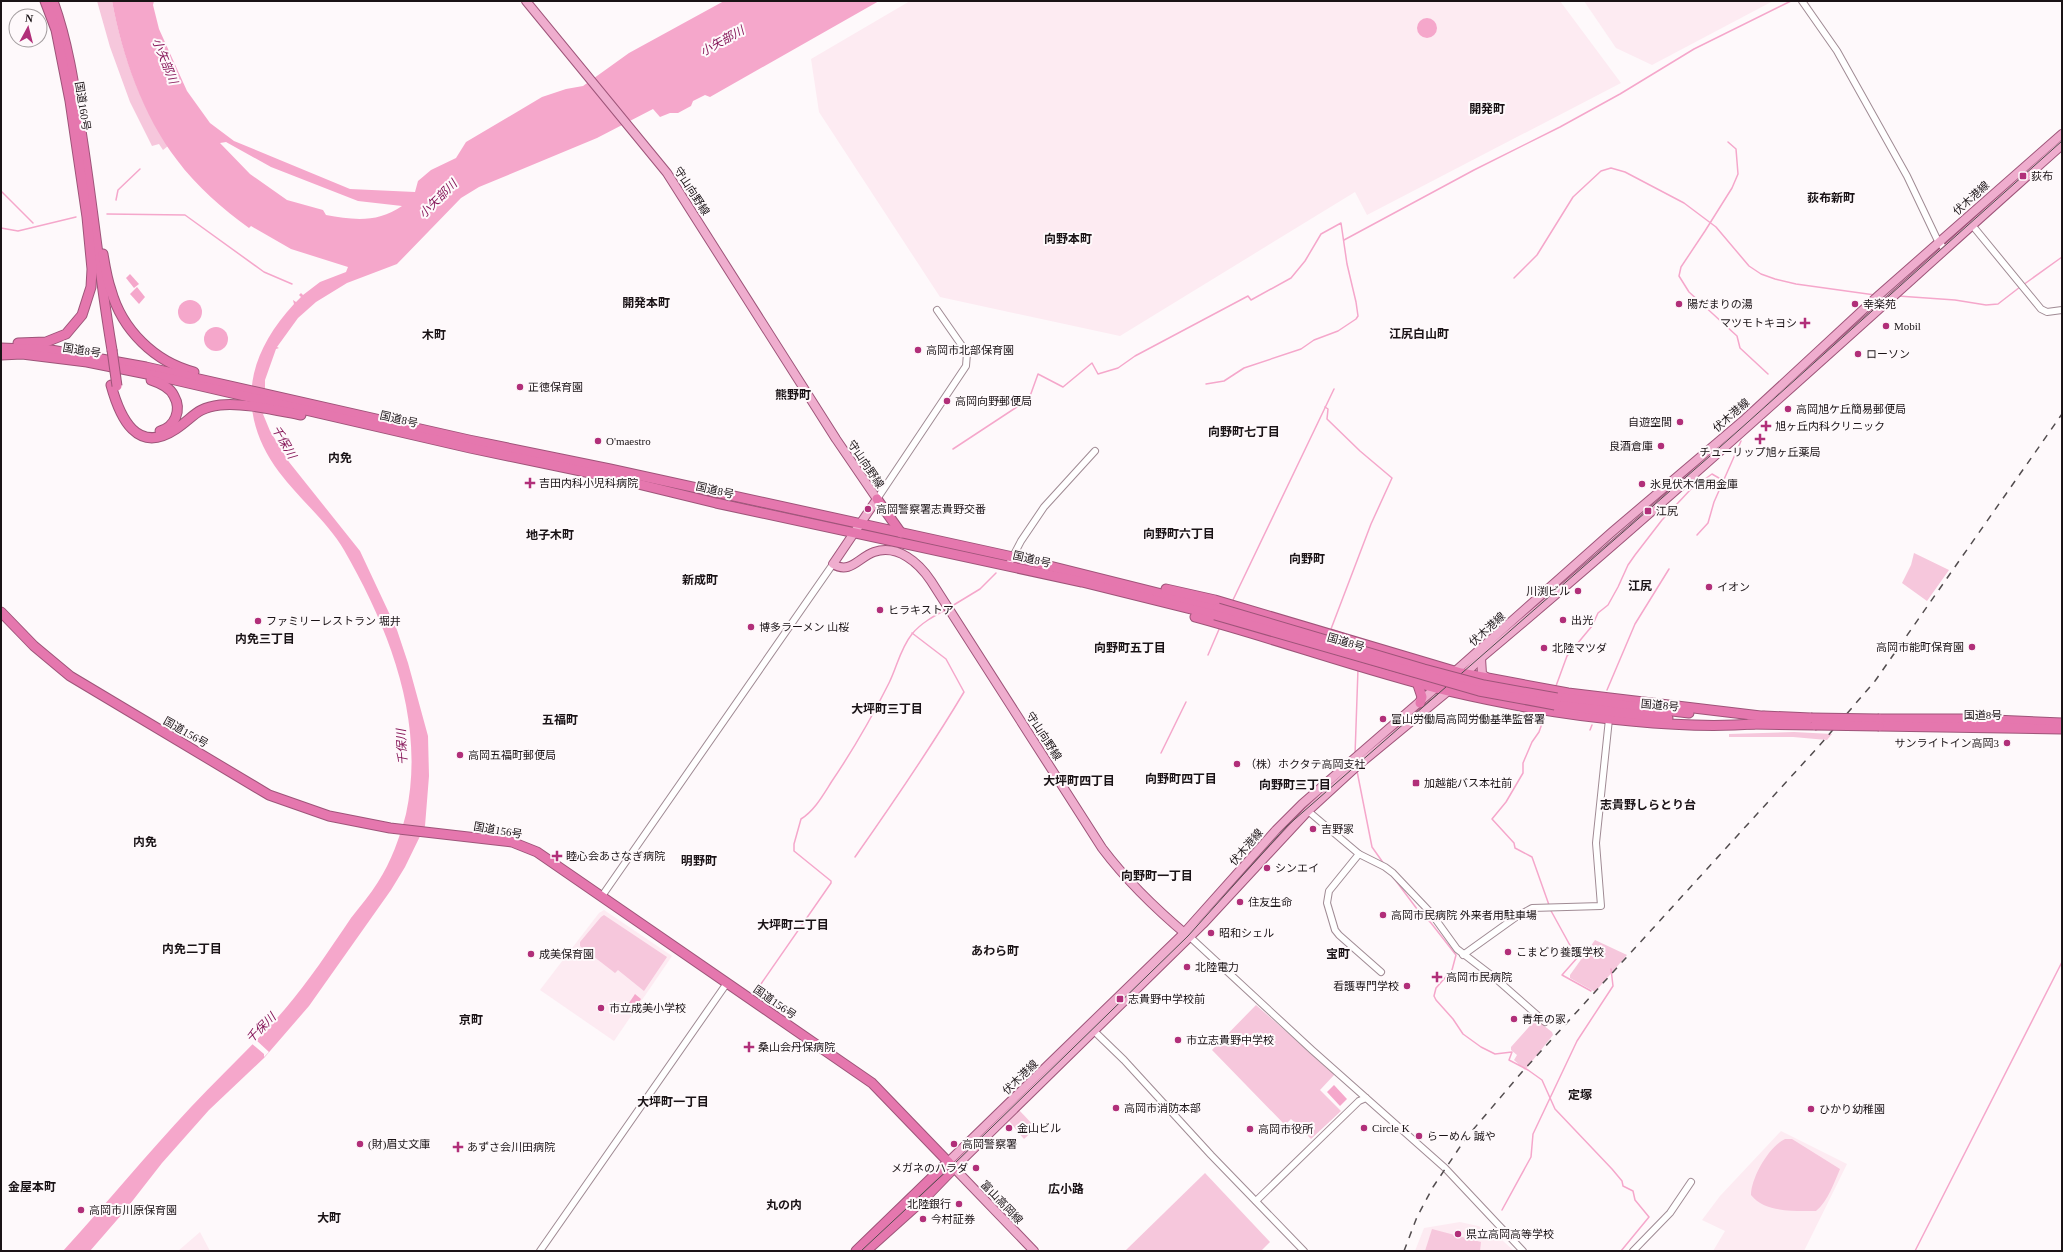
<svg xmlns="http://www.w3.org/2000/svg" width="2063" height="1252" font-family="'Times New Roman','Noto Sans JP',serif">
<rect width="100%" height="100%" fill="#fef9fb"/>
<g fill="#fdebf2">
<path d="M910,1H1560L1621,83L1367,215L1355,192L1120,336L940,297L819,112L811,59Z"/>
<path d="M1584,1H1773L1652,65L1616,48Z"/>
<path d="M604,910L672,956L614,1041L540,990L599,913Z"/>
<path d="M1781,1131L1847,1164L1804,1251H1713L1725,1231L1702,1220L1720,1196Z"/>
<path d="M1460,1222L1478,1226L1492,1231L1514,1251H1415L1424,1228Z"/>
<path d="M200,1232L210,1251H178Z"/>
</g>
<g fill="#f6c7dc">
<path d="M97,1H112C122,53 139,102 168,146L163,150L159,144L152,146L130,102L110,47Z"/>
<path d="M1914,553L1949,570L1927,601L1902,583L1911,565Z"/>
<path d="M1794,732L1832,734L1827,740L1793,737H1729V734Z"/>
<path d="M604,915L667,957L644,991L618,970L615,973L580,946V942L601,917Z"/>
<path d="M1595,940L1627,955L1595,992L1570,978V975Z"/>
<path d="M1256,1005L1335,1074L1320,1090L1341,1111L1311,1139L1291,1119L1285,1125L1212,1050Z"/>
<path d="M1535,1020L1538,1021L1552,1032L1553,1035L1525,1070L1514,1060L1517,1055L1511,1050V1047Z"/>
<path d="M1019,1110L1036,1128L1024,1139L1009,1121Z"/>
<path d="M1785,1139H1792L1840,1169C1834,1183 1828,1201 1816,1211C1795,1211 1765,1213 1751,1195C1751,1178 1769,1146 1785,1139Z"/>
<path d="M1205,1173L1270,1242L1261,1251H1125Z"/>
<path d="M1432,1229L1481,1242L1480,1251H1425Z"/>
</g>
<g fill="#f5a7cb" fill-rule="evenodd">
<path d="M112,1H154L153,5L159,29L187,91L210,123L234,141L350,189L415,192L418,181L431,170L456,158L466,142L542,97L566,89L583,86L629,53L724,1H879L710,97L705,95L693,101L691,106L678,113H670L660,117L653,109L597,138L479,187L461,198L397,264L347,283L316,302L298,318L277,347L279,348L276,349L265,380V413L263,414L270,431L289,462L360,551L397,630L408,663L428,736L429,776L425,826L405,867L391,890L309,1006L264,1058L209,1110L162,1163L123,1213L90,1251H63C106,1204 147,1154 191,1107C222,1074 255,1044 285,1009C309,981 330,949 351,918C360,906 370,895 378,882C391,862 400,837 406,814C426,722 389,628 344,550C327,521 299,499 279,472C235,412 246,356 294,304L293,300L296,302L301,297L299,295L301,293L303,295L320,282L346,272L348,267L291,249L251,226L249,228C223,209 197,187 177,160C143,116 122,55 112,1ZM226,142L271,167L358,201L402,206C378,223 353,220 326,215L323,210L287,200L250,174L220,143Z"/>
<circle cx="1427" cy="28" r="10"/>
<path d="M130,274L139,284L134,288L126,278Z"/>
<path d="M137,287L145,297L139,304L130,294Z"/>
<circle cx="190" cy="312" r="12"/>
<circle cx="216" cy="339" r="12"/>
<path d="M635,994L641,999L632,1014L625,1009Z"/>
<path d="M1334,1085L1347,1099L1340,1106L1327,1092Z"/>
</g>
<path fill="#fef9fb" d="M255,1039L269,1052L264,1057V1054L251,1043Z"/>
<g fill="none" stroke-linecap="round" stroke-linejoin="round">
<g stroke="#f5a7cb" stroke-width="1.5">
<path d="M1728,142L1736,149L1738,174L1732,188L1705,231L1681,267L1679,276L1689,292L1737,336L1740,348L1768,374"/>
<path d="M1,191L33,223"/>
<path d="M116,200L118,190L140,169"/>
<path d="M107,214L185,215L264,272L292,284"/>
<path d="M1,228L18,231L76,217"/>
<path d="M1344,240L1474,170L1560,127L1620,94L1694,49L1791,1"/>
<path d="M1514,278L1537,255L1573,197L1601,171L1611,168L1625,172L1684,203L1716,227L1749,266L1761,274L1775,279L1796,284L1875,295"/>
<path d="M2023,285L2062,257"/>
<path d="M1898,296L1955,300L1986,305L1998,304L2020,287"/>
<path d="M1325,407L1328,409L1327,419L1360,451L1392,478L1371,524L1331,629L1345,634"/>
<path d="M953,449L1029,399L1038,374L1063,387L1092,363L1098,374L1118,368L1135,356L1248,296L1251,300L1291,278L1305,261L1321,234L1341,223L1347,264L1356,302L1358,316L1356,319L1338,331L1314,340L1301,349L1244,368L1224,381L1206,384"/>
<path d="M1697,535L1708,523L1714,502L1741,441"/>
<path d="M1232,602L1334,389"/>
<path d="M952,606L980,589L996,573"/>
<path d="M1208,655L1220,627"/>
<path d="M1556,686L1567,656L1592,626L1598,613L1608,605L1618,587L1628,565L1635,555L1662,520L1691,489L1712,474L1724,481"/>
<path d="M1607,690L1635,624L1669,569"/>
<path d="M1545,715L1539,732L1532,742L1523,763V773L1506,802L1492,819L1514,843L1515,848L1532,857L1549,905"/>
<path d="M1590,730L1592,725"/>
<path d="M1161,753L1186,702"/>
<path d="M1355,755L1358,669"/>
<path d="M1357,771L1372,847L1384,864"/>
<path d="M855,857C893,803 930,749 964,692L946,659L912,633"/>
<path d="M1393,877L1417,909L1431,923L1456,955L1452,970L1436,988L1434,996L1436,1000L1453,1019L1463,1034L1481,1047L1495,1054L1512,1052L1509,1060L1528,1070L1542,1080L1555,1109L1612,1169L1622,1181L1623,1186L1633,1191L1635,1200L1649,1217L1621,1251"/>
<path d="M1550,909L1577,958L1562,975L1591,991"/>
<path d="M754,994L831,883V881L794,851V844L801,819C815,810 823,795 832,781C853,750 872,717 889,683C897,667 900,649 912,634C921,623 934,616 947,609"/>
<path d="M1502,1210L1531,1157L1533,1134L1577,1041L1613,986L1611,969"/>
<path d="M1915,1251L2062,962"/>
</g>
<defs>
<g id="minor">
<path d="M1802,1L1837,51L1907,176L1937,239L1945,250"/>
<path d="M1972,225L2041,309L2047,312L2062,310"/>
<path d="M877,499L966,366L967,353L937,310"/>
<path d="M1008,566L1021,541L1044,507L1095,451"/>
<path d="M1308,811L1359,854L1329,891L1327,903L1335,930L1339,935L1381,972"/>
<path d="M1359,854L1385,867L1393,873L1431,913L1457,949L1495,978L1545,1022"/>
<path d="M602,896L833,564"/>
<path d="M1190,937L1312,1050L1445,1168L1523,1251"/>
<path d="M1463,955L1516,917L1532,908L1601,906L1596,843L1609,719"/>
<path d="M1094,1031L1124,1060L1211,1155L1304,1251"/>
<path d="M1256,1201L1359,1101L1366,1098"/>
<path d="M540,1251L727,983"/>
<path d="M1633,1251L1670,1213L1691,1182"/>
</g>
<g id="major">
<path d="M526,1L667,173L836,439L877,499L833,564C850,575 859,557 874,552C898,544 919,563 931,581L1102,848C1126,880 1157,910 1188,936"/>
<path d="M1481,658L1482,674L1489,679"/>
<path d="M1451,675L1612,532L1745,419L1879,295L2062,134"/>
<path d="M1461,678L1481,658C1679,492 1869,317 2062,145"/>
<path d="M948,1162L1184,933L1276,830L1302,804L1439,685"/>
<path d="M1034,1251L954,1168L1203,924L1308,811L1356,767L1452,688"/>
</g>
<g id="highway">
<path d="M53,1C69,45 75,91 82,137C93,208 100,279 112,350"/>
<path d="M103,254C105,266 107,279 111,290C122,330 155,362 194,372"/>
<path d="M18,343L46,342L66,334L82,315L91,287L92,269L87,217L70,101L56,30L45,1"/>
<path d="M1,348L51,350L146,367L469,440L610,469L1013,557L1218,608"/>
<path d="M1,355L22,354L87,362L162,377L470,448L605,476L716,503L1082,582L1215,615"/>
<path d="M151,380C160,383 170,387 174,396C182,410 175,427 160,431"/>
<path d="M111,385C120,418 137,455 176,429C194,417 196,408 220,405C242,402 279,411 301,415"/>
<path d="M877,499L901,533"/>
<path d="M1166,589L1215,600L1461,673L1568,693L1769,717"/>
<path d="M1,612L34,646L70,676L269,795L329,816L390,828L512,842L537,852L872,1083L954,1168L923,1200L866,1251"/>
<path d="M1195,617C1280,640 1363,670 1448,691C1508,705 1569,716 1631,721C1672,725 1713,727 1754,724"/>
<path d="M1417,682L1422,697L1420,703"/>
<path d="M1563,698L1689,713"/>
<path d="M1555,705L1668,718"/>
<path d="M1764,716L1811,718"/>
<path d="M1879,719H1971L2062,723"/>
<path d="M1749,724L1815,725"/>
<path d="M1879,726L2062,729"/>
<path d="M856,1251L948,1162"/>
</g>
</defs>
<use href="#minor" stroke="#a08b94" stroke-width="8"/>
<use href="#major" stroke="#9e5479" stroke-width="10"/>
<use href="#highway" stroke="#9e5479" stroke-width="11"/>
<use href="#minor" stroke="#fff" stroke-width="6"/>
<use href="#major" stroke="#efadce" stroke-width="8"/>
<use href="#highway" stroke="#e577ae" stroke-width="9"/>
<path stroke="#524c4e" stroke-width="1" d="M861,1251L952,1166L1188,936L1287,826L1710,456L2062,141"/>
<path stroke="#524c4e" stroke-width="1.5" stroke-dasharray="7 7" stroke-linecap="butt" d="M1404,1251L1417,1217L1433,1187L1466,1138L1522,1072L1819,746L1875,681L2062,414"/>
<defs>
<g id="highway-bridge">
<path d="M112,350L117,386"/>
<path d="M1218,608L1424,669L1484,685L1557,698"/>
<path d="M1215,615L1479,691L1555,705"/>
<path d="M1811,718L1879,719"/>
<path d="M1815,725L1879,726"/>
</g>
</defs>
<use href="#highway-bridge" stroke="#9e5479" stroke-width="11" stroke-linecap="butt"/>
<use href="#highway-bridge" stroke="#e577ae" stroke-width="9"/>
</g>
<g fill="#b12f79" stroke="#fef9fb" stroke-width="1.5">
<rect x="2019" y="172" width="8" height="8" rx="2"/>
<circle cx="1679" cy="304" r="4"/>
<circle cx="1855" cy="304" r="4"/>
<path d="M1803 317h4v4h4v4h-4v4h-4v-4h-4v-4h4z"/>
<circle cx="1886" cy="326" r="4"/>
<circle cx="918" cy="350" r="4"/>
<circle cx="1858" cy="354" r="4"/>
<circle cx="520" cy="387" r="4"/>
<circle cx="947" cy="401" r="4"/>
<circle cx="1788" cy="409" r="4"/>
<circle cx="1680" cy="422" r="4"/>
<path d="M1764 420h4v4h4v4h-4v4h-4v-4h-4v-4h4z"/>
<path d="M1758 433h4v4h4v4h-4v4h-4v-4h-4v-4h4z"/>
<circle cx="598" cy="441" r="4"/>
<circle cx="1661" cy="446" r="4"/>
<path d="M528 477h4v4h4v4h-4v4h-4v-4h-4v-4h4z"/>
<circle cx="1642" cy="484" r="4"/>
<circle cx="868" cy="509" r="4"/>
<rect x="1644" y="507" width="8" height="8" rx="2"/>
<circle cx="1709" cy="587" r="4"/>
<circle cx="1578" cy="591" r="4"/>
<circle cx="880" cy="610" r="4"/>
<circle cx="1563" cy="620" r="4"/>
<circle cx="258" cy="621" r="4"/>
<circle cx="751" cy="627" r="4"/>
<circle cx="1972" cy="647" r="4"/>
<circle cx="1544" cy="648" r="4"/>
<circle cx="1383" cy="719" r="4"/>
<circle cx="2007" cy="743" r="4"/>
<circle cx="460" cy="755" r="4"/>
<circle cx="1237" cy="764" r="4"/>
<rect x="1412" y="779" width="8" height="8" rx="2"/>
<circle cx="1313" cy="829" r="4"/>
<path d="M555 850h4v4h4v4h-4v4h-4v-4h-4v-4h4z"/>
<circle cx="1267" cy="868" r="4"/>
<circle cx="1240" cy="902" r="4"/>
<circle cx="1383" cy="915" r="4"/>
<circle cx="1211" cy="933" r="4"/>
<circle cx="1508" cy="952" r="4"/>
<circle cx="531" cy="954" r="4"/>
<circle cx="1187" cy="967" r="4"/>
<path d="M1435 971h4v4h4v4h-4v4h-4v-4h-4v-4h4z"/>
<circle cx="1407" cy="986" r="4"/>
<rect x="1116" y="995" width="8" height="8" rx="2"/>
<circle cx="601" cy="1008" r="4"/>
<circle cx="1514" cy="1019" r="4"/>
<circle cx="1178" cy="1040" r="4"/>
<path d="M747 1041h4v4h4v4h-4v4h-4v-4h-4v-4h4z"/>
<circle cx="1116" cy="1108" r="4"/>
<circle cx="1811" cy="1109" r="4"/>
<circle cx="1009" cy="1128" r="4"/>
<circle cx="1364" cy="1128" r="4"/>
<circle cx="1250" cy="1129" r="4"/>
<circle cx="1419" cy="1136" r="4"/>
<circle cx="360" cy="1144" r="4"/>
<circle cx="954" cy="1144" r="4"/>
<path d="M456 1141h4v4h4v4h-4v4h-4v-4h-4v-4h4z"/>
<circle cx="976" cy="1168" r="4"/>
<circle cx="959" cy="1204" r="4"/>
<circle cx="81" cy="1210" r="4"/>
<circle cx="923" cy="1219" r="4"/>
<circle cx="1458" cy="1234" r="4"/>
</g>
<g text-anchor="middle" stroke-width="4" stroke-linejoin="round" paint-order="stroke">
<g font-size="11" fill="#1a1316" stroke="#fef9fb">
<text transform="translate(83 106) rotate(81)" y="4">国道160号</text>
<text transform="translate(692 191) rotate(57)" y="4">守山向野線</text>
<text transform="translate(1971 198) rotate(-42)" y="4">伏木港線</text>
<text transform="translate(82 350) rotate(9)" y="4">国道8号</text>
<text transform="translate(1731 415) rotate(-41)" y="4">伏木港線</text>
<text transform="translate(399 419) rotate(13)" y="4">国道8号</text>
<text transform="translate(866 464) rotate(56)" y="4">守山向野線</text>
<text transform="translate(715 490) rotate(13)" y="4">国道8号</text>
<text transform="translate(1032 559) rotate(13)" y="4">国道8号</text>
<text transform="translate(1487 629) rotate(-42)" y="4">伏木港線</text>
<text transform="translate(1346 642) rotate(16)" y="4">国道8号</text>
<text transform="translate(1660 705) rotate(5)" y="4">国道8号</text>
<text x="1983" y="719">国道8号</text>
<text transform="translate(186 732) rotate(30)" y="4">国道156号</text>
<text transform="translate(1044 736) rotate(57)" y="4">守山向野線</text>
<text transform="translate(498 830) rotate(10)" y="4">国道156号</text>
<text transform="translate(1246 847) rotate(-49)" y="4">伏木港線</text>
<text transform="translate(775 1002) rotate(35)" y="4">国道156号</text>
<text transform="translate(1020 1077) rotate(-44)" y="4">伏木港線</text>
<text transform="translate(1002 1202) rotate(46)" y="4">富山高岡線</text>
</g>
<g font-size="11" fill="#1a1316" stroke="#fef9fb" text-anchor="start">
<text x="2031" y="180">荻布</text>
<text x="1687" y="308">陽だまりの湯</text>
<text x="1863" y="308">幸楽苑</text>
<text x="1797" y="327" text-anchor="end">マツモトキヨシ</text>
<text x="1894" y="330">Mobil</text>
<text x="926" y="354">高岡市北部保育園</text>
<text x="1866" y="358">ローソン</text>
<text x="528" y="391">正徳保育園</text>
<text x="955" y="405">高岡向野郵便局</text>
<text x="1796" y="413">高岡旭ケ丘簡易郵便局</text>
<text x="1672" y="426" text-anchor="end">自遊空間</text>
<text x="1775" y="430">旭ヶ丘内科クリニック</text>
<text x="606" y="445">O'maestro</text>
<text x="1653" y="450" text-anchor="end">良酒倉庫</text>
<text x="1760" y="456" text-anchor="middle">チューリップ旭ヶ丘薬局</text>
<text x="539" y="487">吉田内科小児科病院</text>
<text x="1650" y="488">氷見伏木信用金庫</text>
<text x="876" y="513">高岡警察署志貴野交番</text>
<text x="1656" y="515">江尻</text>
<text x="1717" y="591">イオン</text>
<text x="1570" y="595" text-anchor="end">川渕ビル</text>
<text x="888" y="614">ヒラキストア</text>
<text x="1571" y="624">出光</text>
<text x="266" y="625">ファミリーレストラン 堀井</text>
<text x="759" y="631">博多ラーメン 山桜</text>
<text x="1964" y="651" text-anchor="end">高岡市能町保育園</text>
<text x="1552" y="652">北陸マツダ</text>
<text x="1391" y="723">富山労働局高岡労働基準監督署</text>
<text x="1999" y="747" text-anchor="end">サンライトイン高岡3</text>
<text x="468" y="759">高岡五福町郵便局</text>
<text x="1245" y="768">（株）ホクタテ高岡支社</text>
<text x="1424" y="787">加越能バス本社前</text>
<text x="1321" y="833">吉野家</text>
<text x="566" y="860">睦心会あさなぎ病院</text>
<text x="1275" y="872">シンエイ</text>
<text x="1248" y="906">住友生命</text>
<text x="1391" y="919">高岡市民病院 外来者用駐車場</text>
<text x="1219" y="937">昭和シェル</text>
<text x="1516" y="956">こまどり養護学校</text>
<text x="539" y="958">成美保育園</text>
<text x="1195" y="971">北陸電力</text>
<text x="1446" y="981">高岡市民病院</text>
<text x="1399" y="990" text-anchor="end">看護専門学校</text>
<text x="1128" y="1003">志貴野中学校前</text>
<text x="609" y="1012">市立成美小学校</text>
<text x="1522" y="1023">青年の家</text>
<text x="1186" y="1044">市立志貴野中学校</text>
<text x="758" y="1051">桑山会丹保病院</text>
<text x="1124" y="1112">高岡市消防本部</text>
<text x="1819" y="1113">ひかり幼稚園</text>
<text x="1017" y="1132">金山ビル</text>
<text x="1372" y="1132">Circle K</text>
<text x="1258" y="1133">高岡市役所</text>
<text x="1427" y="1140">らーめん 誠や</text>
<text x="368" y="1148">(財)眉丈文庫</text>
<text x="962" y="1148">高岡警察署</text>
<text x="467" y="1151">あずさ会川田病院</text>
<text x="968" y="1172" text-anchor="end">メガネのハラダ</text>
<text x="951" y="1208" text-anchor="end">北陸銀行</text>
<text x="89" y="1214">高岡市川原保育園</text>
<text x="931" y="1223">今村証券</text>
<text x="1466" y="1238">県立高岡高等学校</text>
</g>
<g font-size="12" font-style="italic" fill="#87185a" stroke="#fef9fb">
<text transform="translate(722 41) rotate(-29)" y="4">小矢部川</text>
<text transform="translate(165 61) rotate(68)" y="4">小矢部川</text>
<text transform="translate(438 199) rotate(-45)" y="4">小矢部川</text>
<text transform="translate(284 442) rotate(60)" y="4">千保川</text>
<text transform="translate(402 747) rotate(-93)" y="4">千保川</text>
<text transform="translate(261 1028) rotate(-45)" y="4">千保川</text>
</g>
<g font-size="12" font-weight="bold" fill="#1a1316" stroke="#fef9fb">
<text x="1487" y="113">開発町</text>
<text x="1831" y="202">荻布新町</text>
<text x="1068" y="243">向野本町</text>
<text x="646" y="307">開発本町</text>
<text x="1419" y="338">江尻白山町</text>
<text x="434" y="339">木町</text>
<text x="793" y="399">熊野町</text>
<text x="1244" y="436">向野町七丁目</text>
<text x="340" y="462">内免</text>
<text x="1179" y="538">向野町六丁目</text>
<text x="550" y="539">地子木町</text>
<text x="1307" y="563">向野町</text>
<text x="700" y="584">新成町</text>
<text x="1640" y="590">江尻</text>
<text x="265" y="643">内免三丁目</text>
<text x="1130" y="652">向野町五丁目</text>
<text x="887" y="713">大坪町三丁目</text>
<text x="560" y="724">五福町</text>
<text x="1181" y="783">向野町四丁目</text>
<text x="1079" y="785">大坪町四丁目</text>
<text x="1295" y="789">向野町三丁目</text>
<text x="1648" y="809">志貴野しらとり台</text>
<text x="145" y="846">内免</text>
<text x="699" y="865">明野町</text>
<text x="1157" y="880">向野町一丁目</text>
<text x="793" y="929">大坪町二丁目</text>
<text x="192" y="953">内免二丁目</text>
<text x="995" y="955">あわら町</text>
<text x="1338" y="958">宝町</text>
<text x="471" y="1024">京町</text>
<text x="1580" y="1099">定塚</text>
<text x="673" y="1106">大坪町一丁目</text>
<text x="32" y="1191">金屋本町</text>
<text x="1066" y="1193">広小路</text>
<text x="784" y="1209">丸の内</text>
<text x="329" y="1222">大町</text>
</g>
</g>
<rect width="2063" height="1252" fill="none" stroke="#1a1316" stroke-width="4"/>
<g transform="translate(28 28) rotate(7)"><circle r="19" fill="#fef9fb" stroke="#a39d9f"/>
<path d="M0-3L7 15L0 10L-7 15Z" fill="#b12f79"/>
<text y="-6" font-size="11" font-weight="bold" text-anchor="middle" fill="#1a1316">N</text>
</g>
</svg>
